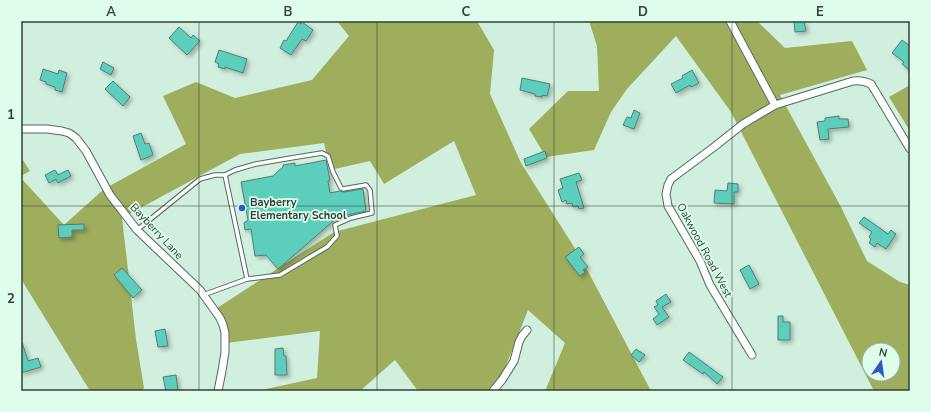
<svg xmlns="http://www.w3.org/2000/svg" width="931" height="412" font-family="'Nunito Sans',sans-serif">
<defs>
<filter id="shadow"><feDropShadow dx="2.5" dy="2.5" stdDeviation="2" flood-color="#0004"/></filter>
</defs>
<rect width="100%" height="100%" fill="#d1efde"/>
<g fill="#9eae5d" fill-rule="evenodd">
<path d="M337,21H477L494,50L490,94L521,163L581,258L651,391H545L565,343L528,310L496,391H418L395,360L360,391H267L266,389L317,378L320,331L226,343L214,310L334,232L476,195L454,141L384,184L370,161L330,170L324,143L240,154L122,218L136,339L144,388L141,391H90L21,279V178L64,225L104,189L186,144L163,96L196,82L235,98L312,80L349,36Z"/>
<path d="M589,21H757L785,48L852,41L867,70L780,95L841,207L867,261L900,282L910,285V391H874L731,112L676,36L627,89L611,112L594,150L546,157L529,129L568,91H599L597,46ZM869,350H893V374H869Z"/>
<path d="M910,85V131L889,97Z"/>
<path d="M21,157L30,171L21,176Z"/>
</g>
<g fill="#5ccfbc" stroke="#587a73" filter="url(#shadow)">
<path d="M794,21H804L806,31L795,32Z"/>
<path d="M298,22L301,24L302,22L313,30L306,41L302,39L291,55L280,48L284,40L286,41Z"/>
<path d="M179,27L191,38L193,35L200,41L187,55L169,38Z"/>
<path d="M902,40L910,46V71L902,64L904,62L892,53Z"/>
<path d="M219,50L247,59L243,73L225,67V69L218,67L219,64L215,62Z"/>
<path d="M103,62L114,68L111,75L100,69Z"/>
<path d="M43,69L58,74L59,70L67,73L62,92L55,90V87L46,84V82L40,80Z"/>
<path d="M692,70L699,83L691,87L690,85L676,93L671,84L683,78L682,76Z"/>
<path d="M522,78L550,84L547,96L542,95V97L535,96V94L520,90Z"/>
<path d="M113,81L130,97L123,106L105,89Z"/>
<path d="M634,110L640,113L634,129L623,125L627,117L631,118Z"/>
<path d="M839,116V119H848L849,127L828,129L829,139L820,140L817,122L825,121V118Z"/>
<path d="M141,133L145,144L149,143L153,155L141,160L133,136Z"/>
<path d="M545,151L547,158L526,166L524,159Z"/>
<path d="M326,160L330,180L328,181L330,193L340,191L344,192L363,189L366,211L338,217L278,269L266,255L255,256L251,229L245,230L244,223L248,220L241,182L273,176L283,167V165L295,163V166Z"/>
<path d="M55,170L58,175L68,170L71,176L58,183L56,179L49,183L45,175Z"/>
<path d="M579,173L582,180L576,182L584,208L579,209L578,206L573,207L572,203L567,204L566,200L562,202L558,190L563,188L560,179Z"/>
<path d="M728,183L738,184V192H734V204L714,203L715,190L727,191Z"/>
<path d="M864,217L888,234L891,230L896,234L886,249L877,243L875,247L869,243L871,239L869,237L872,232L859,223Z"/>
<path d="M84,224V230H72V237L59,238L58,225Z"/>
<path d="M579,247L584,254L580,257L588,267L583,270L585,272L580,276L565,257Z"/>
<path d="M749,265L759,284L750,289L740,270Z"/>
<path d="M122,268L142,290L133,298L114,275Z"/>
<path d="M666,294L671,302L662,307L669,317L657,325L653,319L659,314L654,307L658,305L656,301Z"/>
<path d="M778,316H783V322H790V340H778Z"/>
<path d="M165,329L168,346L158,347L155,331Z"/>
<path d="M21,342H22L28,361L38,358L41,367L21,373Z"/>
<path d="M283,348L284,356H286L287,375H275V349Z"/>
<path d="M636,349L645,355L639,362L631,355Z"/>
<path d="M689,352L723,377L717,384L704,372L703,374L683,360Z"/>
<path d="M176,375L178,391H166L163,377Z"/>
</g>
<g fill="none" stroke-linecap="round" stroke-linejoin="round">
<defs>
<g id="lane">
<path d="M225,175L247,279"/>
<path d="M137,230L200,179L215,175H225L235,170L256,164L297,157L322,153L328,156L333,172L341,188L343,189L366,185L370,190L372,213L351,218L335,225L337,236L327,247L320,251L280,275L247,279L203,295"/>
</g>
<g id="street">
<path d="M730,21L775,105"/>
<path d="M21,129H47L62,131L69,133L76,138L86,151L110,195L137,230L200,290L220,318L223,325L225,333V352L222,371L218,391"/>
<path d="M752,355L710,285L700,261L668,206L666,194L668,185L671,179L714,147L743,124L775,105L853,81C860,80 865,81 871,84L910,149"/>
<path d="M493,391L502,380L514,361L519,342L522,336L527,330"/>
</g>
</defs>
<use href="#lane" stroke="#506b5c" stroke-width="5.5"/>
<use href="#street" stroke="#506b5c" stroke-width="9"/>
<use href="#lane" stroke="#fff" stroke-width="3.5"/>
<use href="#street" stroke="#fff" stroke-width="7"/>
</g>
<path fill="none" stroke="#344039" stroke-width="1" stroke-opacity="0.55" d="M199,21V391M377,21V391M554,21V391M732,21V391M21,206H910"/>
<circle fill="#2f57c7" stroke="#defdeb" stroke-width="1.5" cx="242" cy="208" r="4"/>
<g text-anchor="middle" stroke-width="3.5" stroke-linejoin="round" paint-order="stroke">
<g font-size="11" font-weight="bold" fill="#344039" stroke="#defdeb" text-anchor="start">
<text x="250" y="206">Bayberry<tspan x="250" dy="13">Elementary School</tspan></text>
</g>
<g font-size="11" fill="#344039" stroke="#defdeb">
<text transform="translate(157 231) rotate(47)" y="4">Bayberry Lane</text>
<text transform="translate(705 250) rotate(62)" y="4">Oakwood Road West</text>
</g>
</g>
<rect width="931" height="412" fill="none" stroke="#defdeb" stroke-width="44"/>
<g transform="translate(881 362) rotate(13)"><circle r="19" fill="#defdeb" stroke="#9ab1a4"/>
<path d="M0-3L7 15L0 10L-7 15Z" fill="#2f57c7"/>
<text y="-6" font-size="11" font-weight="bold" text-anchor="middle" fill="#344039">N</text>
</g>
<rect x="22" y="22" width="887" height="368" fill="none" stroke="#344039" stroke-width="1.5"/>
<g font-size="13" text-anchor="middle" font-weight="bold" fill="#344039">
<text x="111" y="16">A</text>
<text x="288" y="16">B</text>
<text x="466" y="16">C</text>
<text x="643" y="16">D</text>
<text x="820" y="16">E</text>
<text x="11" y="119">1</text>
<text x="11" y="303">2</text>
</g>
</svg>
